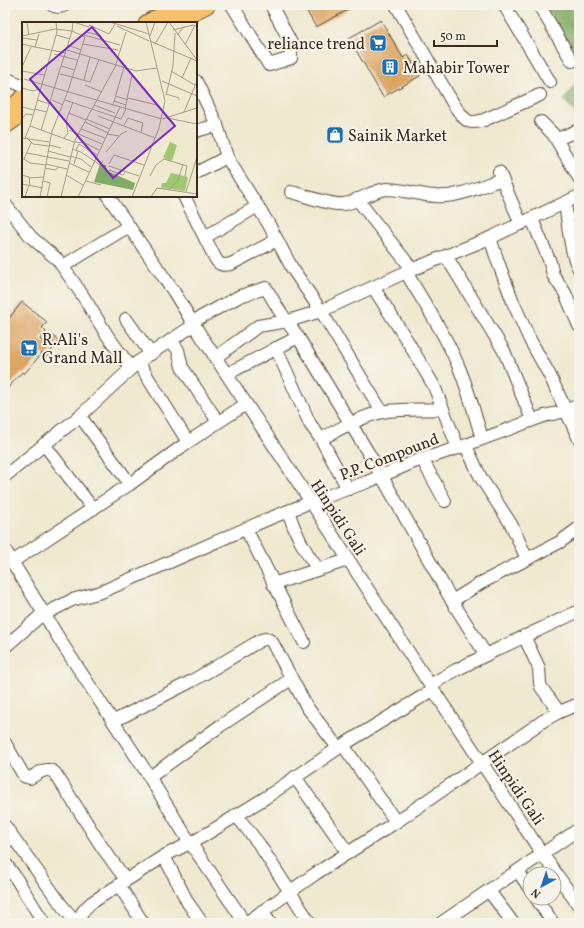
<svg xmlns="http://www.w3.org/2000/svg" width="584" height="928" font-family="Vollkorn,serif">
<rect width="100%" height="100%" fill="#f7f3e8"/>
<filter id="ink" filterUnits="userSpaceOnUse"><feTurbulence type="fractalNoise" baseFrequency=".025" numOctaves="2"/><feDisplacementMap in="SourceGraphic" scale="8" xChannelSelector="R" yChannelSelector="G"/><feConvolveMatrix kernelMatrix="1 2 1 2 8 2 1 2 1" color-interpolation-filters="sRGB"/></filter>
<filter id="wash" filterUnits="userSpaceOnUse"><feTurbulence type="fractalNoise" baseFrequency=".012" numOctaves="4" result="noise"/><feDisplacementMap in="SourceGraphic" scale="16" xChannelSelector="R" yChannelSelector="G"/><feGaussianBlur stdDeviation="0.9" result="paint"/><feColorMatrix in="noise" values="0 0 0 0 0 0 0 0 0 0 0 0 0 0 0 0 0 1.4 0 .05"/><feComposite in="paint" operator="in"/></filter>
<g filter="url(#wash)">
<rect width="100%" height="100%" fill="#efe9d0"/>
<g fill="#80ac65" stroke="#5e6b42">
<path d="M544,5H579V59Z"/>
<path d="M579,79V117L564,100Z"/>
</g>
<g id="blocks">
<g fill="#dba462">
<path d="M303,5H357L316,27Z"/>
<path d="M381,20L403,58L408,55L420,76L383,97L349,38Z"/>
<path d="M22,302L47,322L42,328L46,332L40,339L44,343L52,335L59,341L46,357L42,353L24,374L22,372L5,391V321L6,322Z"/>
</g>
</g>
</g>
<g filter="url(#ink)">
<use href="#blocks" fill-opacity="0" stroke="#564739" stroke-width="1"/>
<g fill="none" stroke-linecap="round" stroke-linejoin="round">
<defs>
<g id="minor">
<path d="M52,5C57,8 60,8 65,5"/>
<path d="M232,5L269,65L291,58V43L271,5"/>
<path d="M396,5L454,105C465,119 466,126 484,120L540,95"/>
<path d="M504,5L550,82"/>
<path d="M539,5L572,61"/>
<path d="M5,78L23,86"/>
<path d="M196,81L217,125L227,157L231,164L268,223L292,268L321,311L382,412"/>
<path d="M541,122L553,134L579,178"/>
<path d="M196,131L217,125"/>
<path d="M557,139L579,130"/>
<path d="M499,172L521,224"/>
<path d="M196,173L227,157"/>
<path d="M291,192C304,195 332,206 344,204C358,202 371,191 386,189C402,189 419,195 435,196C458,198 481,186 502,179"/>
<path d="M108,196L174,292L194,325L311,502L430,685L543,855L579,906"/>
<path d="M184,196L215,258C219,265 223,266 231,264L277,240"/>
<path d="M357,199L412,269"/>
<path d="M565,203C568,221 570,254 579,269"/>
<path d="M5,204L31,237L58,260L81,293L107,335L131,368"/>
<path d="M532,219L550,262L553,275L565,293L579,326"/>
<path d="M205,237L258,206"/>
<path d="M490,238L498,262L513,302L529,338L550,376L579,439"/>
<path d="M446,256L504,351L532,420"/>
<path d="M63,266L129,226"/>
<path d="M406,272C423,302 444,331 457,363C468,387 474,413 482,438"/>
<path d="M373,287L408,342L434,386L458,448"/>
<path d="M126,319L151,354"/>
<path d="M192,322L240,296L266,288L279,310L298,337L375,464L452,601L486,655"/>
<path d="M171,340L178,350L182,367L218,422"/>
<path d="M276,348L310,424L321,439L348,489"/>
<path d="M215,358L258,326L288,321L321,311L406,272L490,238L579,196"/>
<path d="M138,362L188,442"/>
<path d="M227,374L298,337"/>
<path d="M80,416L130,484"/>
<path d="M321,439C341,428 364,415 387,411C405,409 425,410 443,409"/>
<path d="M44,444L93,509"/>
<path d="M466,446L481,478L511,524L527,559"/>
<path d="M422,459L445,501"/>
<path d="M5,476L80,416L138,362L194,325"/>
<path d="M288,511C295,533 304,551 318,569"/>
<path d="M246,529L304,642"/>
<path d="M5,550L63,645L145,770L187,838L239,914L243,923"/>
<path d="M12,562L130,484L188,442L246,404"/>
<path d="M273,584L348,560"/>
<path d="M452,601L481,583L560,542L579,528"/>
<path d="M524,636L539,668L540,683L541,687L559,712"/>
<path d="M5,647L39,617L72,600L101,592L268,519L311,502L367,482L414,462L458,448L544,416L566,411L579,405"/>
<path d="M430,685L456,670L500,648L579,611"/>
<path d="M114,721L192,681L261,640C265,639 268,638 272,642L307,707L338,748"/>
<path d="M5,743L24,776L30,778C39,773 46,766 55,773L102,847L126,880"/>
<path d="M343,745L396,822"/>
<path d="M150,777L220,726L291,679"/>
<path d="M295,777L348,853"/>
<path d="M236,815L259,844L310,923"/>
<path d="M5,826L63,907L77,923"/>
<path d="M164,856L188,903L202,923"/>
<path d="M5,863L14,875L44,923"/>
<path d="M518,871L530,889"/>
<path d="M119,885L143,923"/>
<path d="M489,891L513,923"/>
<path d="M536,898L553,923"/>
<path d="M262,911L270,923"/>
<path d="M79,923C80,914 84,909 91,903L164,856L200,838L265,798L343,745L433,690"/>
<path d="M246,923L315,874L396,822L543,721L559,712L579,704"/>
<path d="M441,923L579,829"/>
</g>
<g id="major">
<path d="M147,23L180,5"/>
<path d="M171,23L207,5"/>
<path d="M5,113L23,98"/>
<path d="M5,126L23,113"/>
</g>
</defs>
<use href="#minor" stroke="#564739" stroke-width="14"/>
<use href="#major" stroke="#564739" stroke-width="18"/>
<use href="#minor" stroke="#fff" stroke-width="12"/>
<use href="#major" stroke="#f6c16b" stroke-width="16"/>
</g>
</g>
<defs>
<symbol id="supermarket-square" viewBox="-11 -11 22 22"><rect x="-9" y="-9" width="18" height="18" rx="4" fill="#1f6fb2" stroke="#f7f3e8"/><path d="M-6-5.5h2.5l.6 2H6L4.5 2H-2.5L-4.4-4H-6ZM-1.5 3.2a1.3 1.3 0 1 0 .1 0ZM3 3.2a1.3 1.3 0 1 0 .1 0Z" fill="#fff"/></symbol>
<symbol id="building-square" viewBox="-11 -11 22 22"><rect x="-9" y="-9" width="18" height="18" rx="4" fill="#1f6fb2" stroke="#f7f3e8"/><path d="M-4-6H4V6H1V3H-1V6H-4ZM-2.5-4.3h1.7v1.8h-1.7ZM.8-4.3h1.7v1.8H.8ZM-2.5-1h1.7V.8h-1.7ZM.8-1h1.7V.8H.8Z" fill="#fff"/></symbol>
<symbol id="shop-square" viewBox="-11 -11 22 22"><rect x="-9" y="-9" width="18" height="18" rx="4" fill="#1f6fb2" stroke="#f7f3e8"/><path d="M-5-2.5h2.3a2.7 3.5 0 0 1 5.4 0H5L5.5 6h-11ZM-1.5-2.5h3a1.5 2.3 0 0 0-3 0Z" fill="#fff"/></symbol>
</defs>
<g fill-rule="evenodd">
<use href="#supermarket-square" x="368" y="33" width="20" height="20"/>
<use href="#building-square" x="380" y="57" width="20" height="20"/>
<use href="#shop-square" x="325" y="125" width="20" height="20"/>
<use href="#supermarket-square" x="19" y="338" width="20" height="20"/>
</g>
<g text-anchor="middle" stroke-width="4" stroke-linejoin="round" paint-order="stroke">
<g font-size="16" fill="#3b2a1e" stroke="#f7f3e8" text-anchor="start">
<text x="365" y="49" text-anchor="end">reliance trend</text>
<text x="403" y="73">Mahabir Tower</text>
<text x="348" y="141">Sainik Market</text>
<text x="42" y="345">R.Ali's<tspan x="42" dy="18">Grand Mall</tspan></text>
</g>
<g font-size="16" fill="#3b2a1e" stroke="#f7f3e8">
<text transform="translate(389 456) rotate(-21)" y="6">P.P. Compound</text>
<text transform="translate(339 517) rotate(57)" y="6">Hinpidi Gali</text>
<text transform="translate(517 787) rotate(56)" y="6">Hinpidi Gali</text>
</g>
</g>
<g transform="translate(22 22)">
<rect width="175" height="175" fill="#efe9d0"/>
<path d="M148,120L155,123L150,139L141,136ZM149,151L166,155L163,169L139,166L140,161H144Z" fill="#a0c773"/>
<path d="M78,142L84,143L85,149L113,161L111,168L72,160Z" fill="#80ac65"/>
<path fill="none" stroke="#a79d89" stroke-width="1" d="M5,0L7,13M34,0L35,10L8,104L52,120L63,121L77,128M51,0L67,5M88,0L127,12M147,0L175,38M67,3L87,12L93,2M95,4L127,19M151,8L171,3L175,4M65,10L79,14V17M34,13L48,17M62,13L98,23M155,13L163,4M0,14L33,7L50,9L51,0M128,14L133,0M0,16L15,18M128,19L175,39M0,22L13,25L17,12M61,22L96,28M133,22L146,0M46,23L59,28M163,23L173,3M13,25L44,31M45,28L114,49L135,46M32,32L55,38M40,44L52,48M0,45L9,25M0,49L22,53M149,49L173,63M38,52L50,55M50,55L68,60L77,38M160,56L169,36M2,57L140,97L175,86M62,58L68,35M140,59L175,74M63,63L80,70M0,66L11,69L17,67M144,72L157,76V78M144,73L151,44L153,11M94,74L106,78M106,76L135,83M15,78L28,82M30,78L41,83M43,78L99,97L104,87M92,79L104,83M72,83L93,91M91,83L102,45M0,85L12,88M12,87L25,90M103,87L110,53M162,90L175,59M47,91L64,98M76,94L133,116M145,96L175,102M0,97L4,92L11,93M64,97L88,107M63,100L86,111M102,103L106,96L121,101L119,110M59,107L83,116M19,108L50,9L63,15L46,69M47,108L80,122M85,112L97,114M0,116L27,120M3,116L8,104M5,116L11,122L27,124M42,116L46,111L44,99L51,80M27,123L39,126M50,127L59,130L78,143L81,139M54,128L57,122L75,133M26,129L48,135M84,130L99,112L105,109M5,131L47,139M48,134L59,137L69,145M0,136L8,141L24,143M2,137L9,121M47,141L67,150M24,142L45,147M52,142L56,129M87,142L92,133L122,143M87,144L117,154M23,146L33,148L37,145M87,148L101,153L103,150M0,153L7,155L8,164M44,153L61,163M128,154L134,143L142,137L165,144L163,154M7,156L22,155M21,159L28,161L25,175M64,159L79,163M0,162L21,166M147,168L156,158L161,142M164,170L175,135M3,175L7,163M18,175L30,109L46,69M39,175L53,118L93,45L104,10M56,175L98,85M110,175L137,106L143,79L124,0M129,175L135,166L175,172"/>
<path fill="#7b2cbf" fill-opacity="0.15" stroke="#7b2cbf" stroke-width="2" d="M70,5L153,104L91,156L8,57Z"/>
<rect width="175" height="175" fill="none" stroke="#3b2a1e" stroke-width="2"/>
</g>
<rect width="584" height="928" fill="none" stroke="#f7f3e8" stroke-width="20"/>
<g transform="translate(542 886) rotate(220)"><circle r="19" fill="#f7f3e8" stroke="#aca397"/>
<path d="M0-3L7 15L0 10L-7 15Z" fill="#1f6fb2"/>
<text y="-6" font-size="11" font-weight="bold" text-anchor="middle" fill="#3b2a1e">N</text>
</g>
<path d="M434 40v6h63v-6" fill="none" stroke="#3b2a1e" stroke-width="2"/>
<text x="440" y="40" font-size="12" fill="#3b2a1e" stroke="#f7f3e8" stroke-width="3" paint-order="stroke">50 m</text>
</svg>
